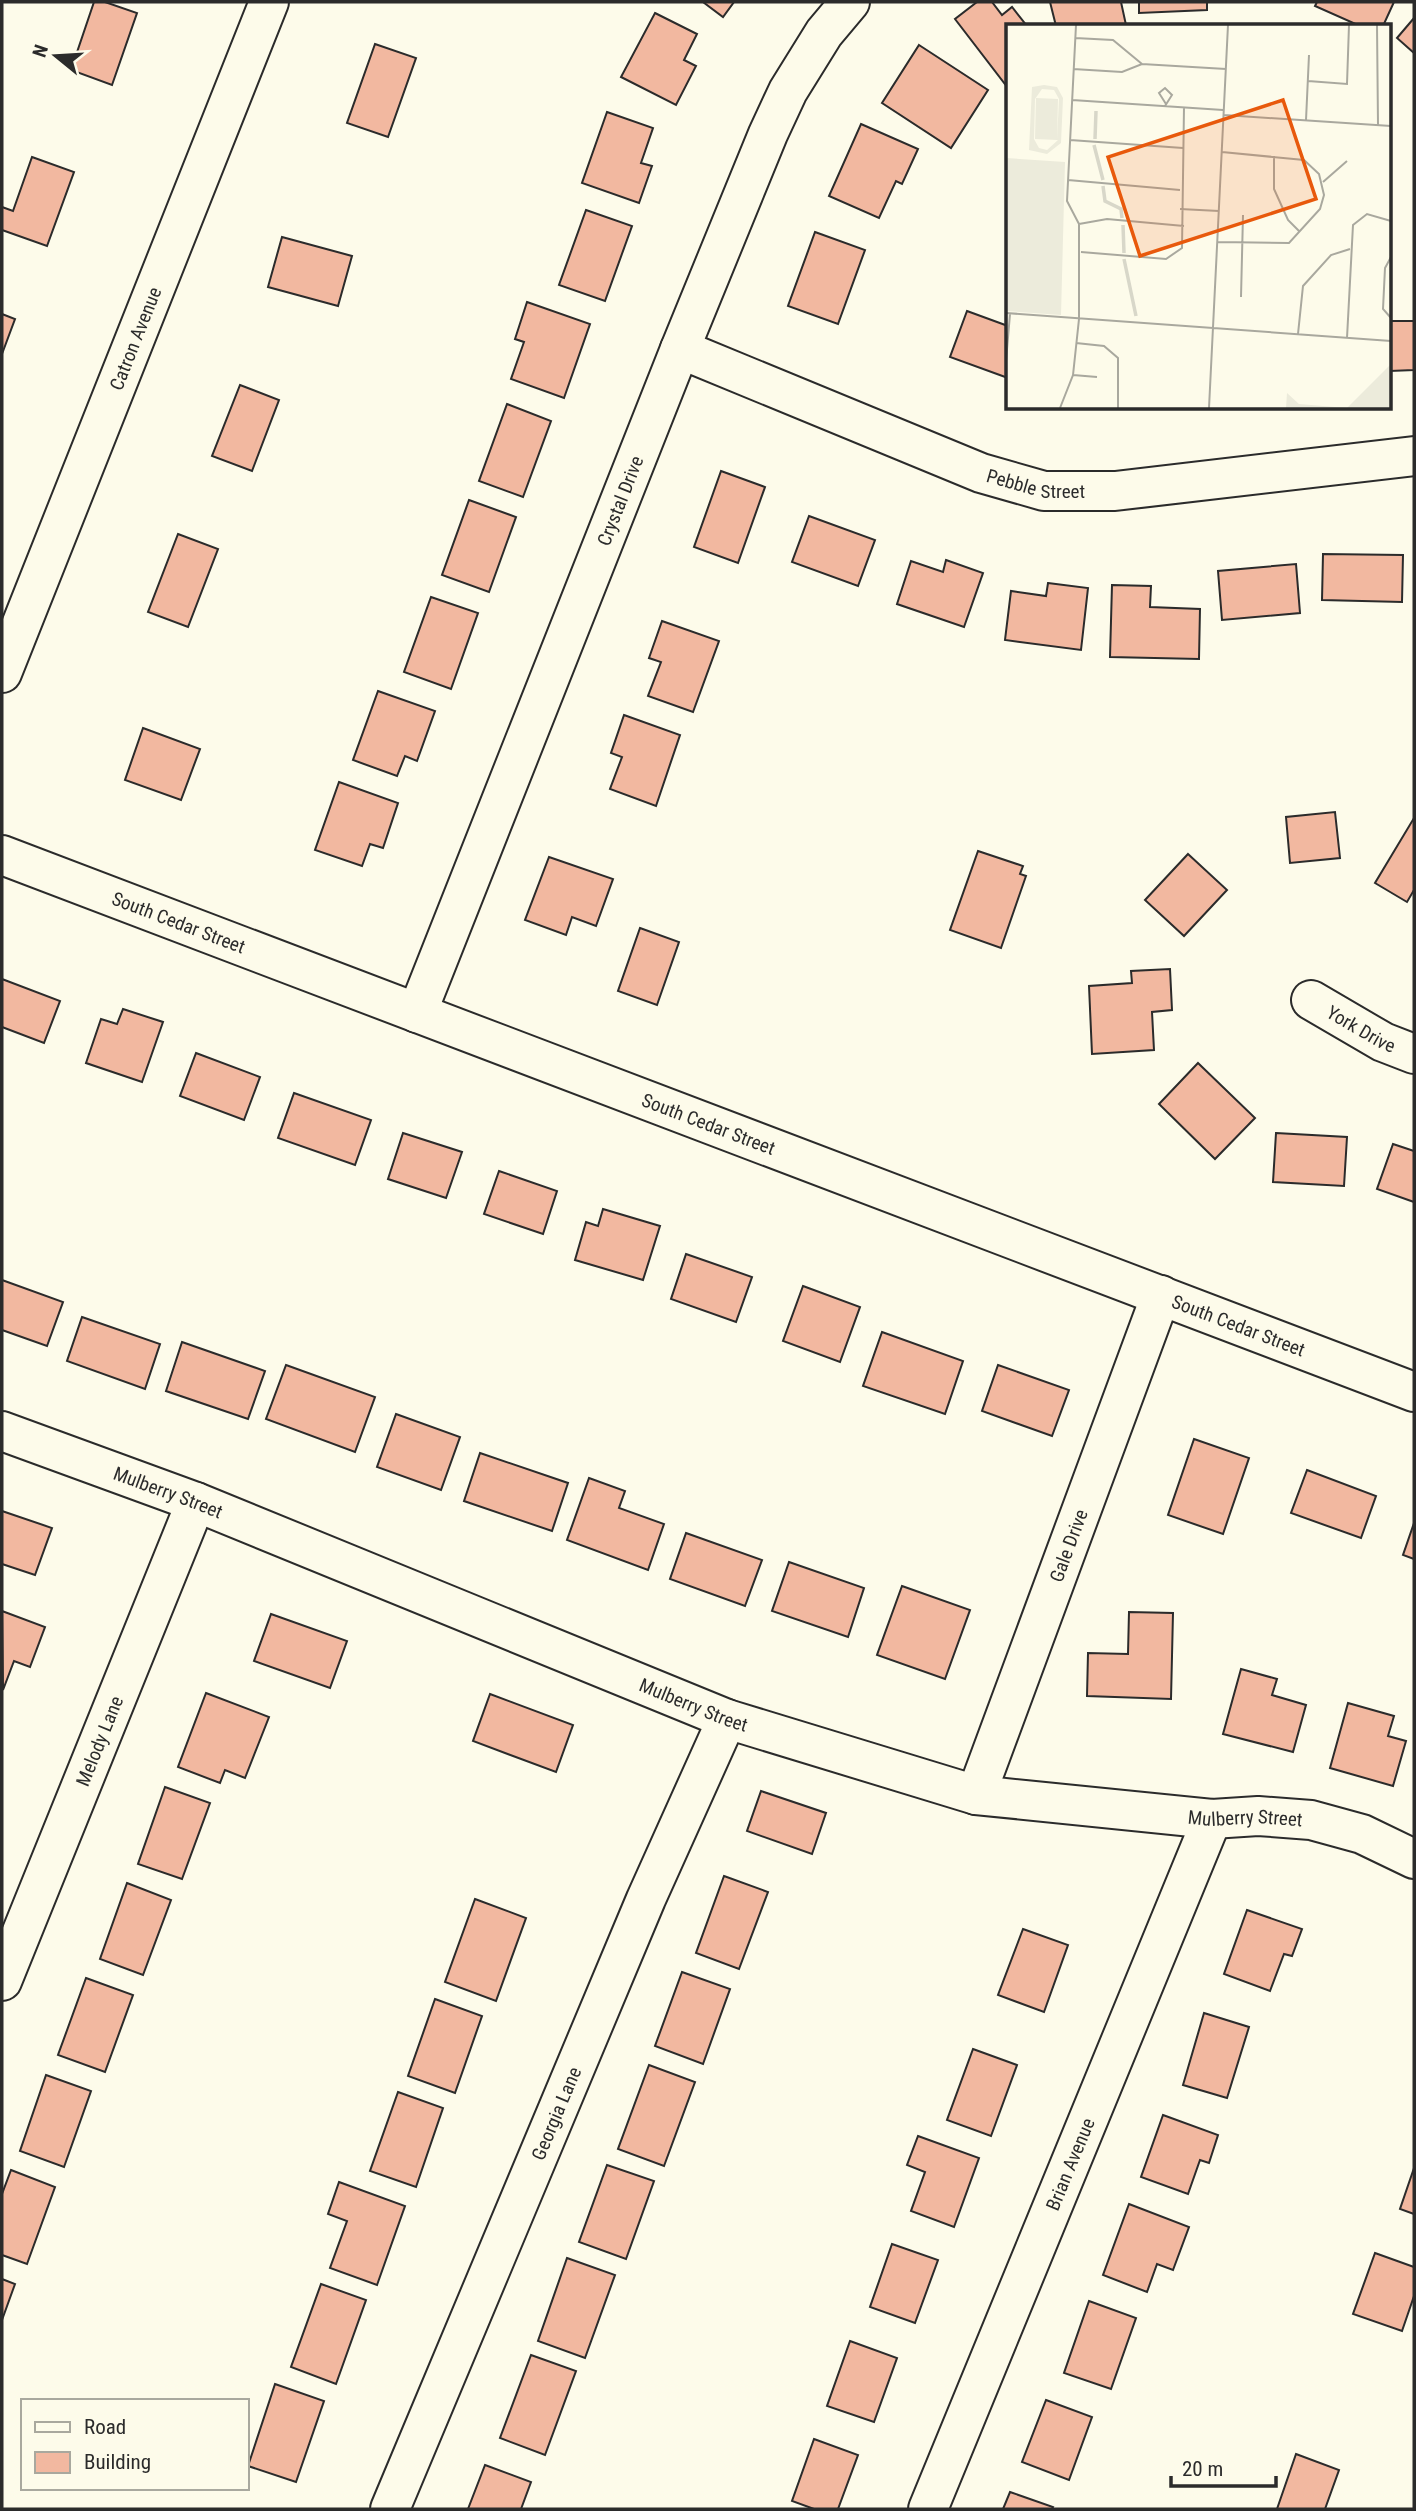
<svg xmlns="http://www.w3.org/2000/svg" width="1416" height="2511" font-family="'Roboto Condensed',sans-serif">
<rect width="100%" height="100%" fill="#fdfbea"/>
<g fill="#f2b8a0" stroke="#2b2b2b" stroke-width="2">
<path d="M94,2H105L137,13L112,85L71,70Z"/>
<path d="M703,2H734L723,17Z"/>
<path d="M977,2H992L1002,15L1012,7L1027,26H1008V88L955,19Z"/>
<path d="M1050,2H1121L1126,25L1056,26Z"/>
<path d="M1139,2H1207V10L1139,13Z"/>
<path d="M1317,2H1394L1383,26H1360L1315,6Z"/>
<path d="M655,13L697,34L684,60L696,66L676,105L621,77Z"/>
<path d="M1414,18V53L1397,38Z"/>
<path d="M375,44L416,58L388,137L347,123Z"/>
<path d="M919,45L988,90L951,148L882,103Z"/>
<path d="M607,112L653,128L641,163L652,166L639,203L582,183Z"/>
<path d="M861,124L918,149L902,184L896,181L879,218L829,196Z"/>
<path d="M32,157L74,172L47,246L2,230V207L13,211Z"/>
<path d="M586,210L632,226L605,301L559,285Z"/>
<path d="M815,232L865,250L838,324L788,306Z"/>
<path d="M282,237L352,256L338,306L268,287Z"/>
<path d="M527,302L590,324L564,398L511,379L524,342L515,339Z"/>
<path d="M967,311L1008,326V378L950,357Z"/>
<path d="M2,314L15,319L2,354Z"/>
<path d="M1390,321H1414V370L1390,371Z"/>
<path d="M240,385L279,400L252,471L212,456Z"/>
<path d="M507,404L551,421L523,497L479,481Z"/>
<path d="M721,471L765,487L738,563L694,547Z"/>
<path d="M469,500L516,517L489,592L442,575Z"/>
<path d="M809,516L875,540L858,586L792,562Z"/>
<path d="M178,534L218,549L188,627L148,612Z"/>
<path d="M1323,554L1403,555L1402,602L1322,600Z"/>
<path d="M946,560L983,573L964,627L897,604L911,561L943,572Z"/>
<path d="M1296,564L1300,613L1222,620L1218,571Z"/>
<path d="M1048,583L1088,588L1081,650L1005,640L1011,591L1046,596Z"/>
<path d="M1112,585L1151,586L1150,607L1200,609L1199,659L1110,657Z"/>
<path d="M431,597L478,613L451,689L404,672Z"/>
<path d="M662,621L719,641L693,712L648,696L661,662L649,658Z"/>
<path d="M378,691L435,711L417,761L405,756L397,776L353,760Z"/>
<path d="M624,715L680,735L656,806L610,789L622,757L611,753Z"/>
<path d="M143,728L200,749L181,800L125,780Z"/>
<path d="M339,782L398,803L383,848L370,844L362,866L315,850Z"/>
<path d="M1335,812L1340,858L1290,863L1286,817Z"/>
<path d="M1414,818V890L1407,902L1375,883Z"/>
<path d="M978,851L1023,866L1020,874L1026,876L1001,948L950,930Z"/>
<path d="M1188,854L1227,890L1184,936L1145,900Z"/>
<path d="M549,857L613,879L596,926L572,917L566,935L525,920Z"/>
<path d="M640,928L679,942L657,1005L618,991Z"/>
<path d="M1170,969L1172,1010L1152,1012L1154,1050L1092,1054L1089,986L1132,983L1131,971Z"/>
<path d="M2,979L60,1001L44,1043L2,1027Z"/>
<path d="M123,1009L163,1022L142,1082L86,1063L101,1019L117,1024Z"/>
<path d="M196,1053L260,1077L244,1120L180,1096Z"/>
<path d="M1198,1063L1255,1118L1215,1159L1159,1104Z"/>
<path d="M294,1093L371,1120L355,1165L278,1138Z"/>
<path d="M403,1133L462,1152L446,1198L388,1179Z"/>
<path d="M1276,1133L1347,1137L1344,1186L1273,1182Z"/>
<path d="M1393,1144L1414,1151V1202L1377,1189Z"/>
<path d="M499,1171L557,1191L543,1234L484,1214Z"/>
<path d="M603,1209L660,1226L643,1280L575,1260L586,1222L598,1226Z"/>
<path d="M686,1254L752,1277L736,1322L671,1299Z"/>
<path d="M2,1280L63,1302L47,1346L2,1330Z"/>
<path d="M803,1286L860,1307L840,1362L783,1341Z"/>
<path d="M82,1317L160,1344L145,1389L67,1361Z"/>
<path d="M882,1332L963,1361L945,1414L863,1386Z"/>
<path d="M182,1342L265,1371L248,1419L166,1391Z"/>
<path d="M286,1365L375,1397L355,1452L266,1419Z"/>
<path d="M998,1365L1069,1390L1052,1436L982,1411Z"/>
<path d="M396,1414L460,1437L441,1490L377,1467Z"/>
<path d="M1194,1439L1249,1458L1223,1534L1168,1515Z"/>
<path d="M480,1453L568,1483L552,1531L464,1501Z"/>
<path d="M1307,1470L1376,1496L1361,1538L1291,1513Z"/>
<path d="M589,1478L625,1491L619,1508L664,1524L648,1570L567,1540Z"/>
<path d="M2,1511L52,1528L35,1575L2,1564Z"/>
<path d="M1414,1523V1559L1403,1555Z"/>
<path d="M686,1533L762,1560L745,1606L670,1579Z"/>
<path d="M789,1562L864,1588L848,1637L772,1611Z"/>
<path d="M902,1586L970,1610L945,1679L877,1655Z"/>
<path d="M2,1611L45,1627L30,1667L14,1661L3,1690Z"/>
<path d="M1129,1612L1173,1613L1171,1699L1087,1696L1088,1653L1128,1654Z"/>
<path d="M271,1614L347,1641L330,1688L254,1661Z"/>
<path d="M1241,1669L1277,1679L1272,1695L1306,1705L1293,1752L1223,1734Z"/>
<path d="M206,1693L269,1717L245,1778L225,1770L220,1783L178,1767Z"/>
<path d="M490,1694L573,1725L556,1772L473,1741Z"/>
<path d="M1348,1703L1394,1716L1388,1736L1406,1741L1393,1786L1330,1768Z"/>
<path d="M165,1787L210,1803L182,1879L138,1864Z"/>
<path d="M761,1791L826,1813L812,1854L747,1831Z"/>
<path d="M724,1876L768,1892L739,1969L696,1953Z"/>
<path d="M127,1883L171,1900L143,1975L100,1959Z"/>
<path d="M475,1899L526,1918L496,2001L445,1982Z"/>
<path d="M1247,1910L1302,1929L1292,1956L1284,1954L1270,1991L1224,1974Z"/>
<path d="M1023,1929L1068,1945L1044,2012L998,1995Z"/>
<path d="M682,1972L730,1989L703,2064L655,2046Z"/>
<path d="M86,1978L133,1995L105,2072L58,2055Z"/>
<path d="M435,1999L482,2016L455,2093L408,2076Z"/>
<path d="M1204,2013L1249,2027L1227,2098L1183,2085Z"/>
<path d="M973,2049L1017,2065L991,2136L947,2120Z"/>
<path d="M649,2065L695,2082L664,2166L618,2149Z"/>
<path d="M46,2075L91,2091L64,2167L20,2151Z"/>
<path d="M398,2092L443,2108L416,2187L370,2171Z"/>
<path d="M1163,2115L1218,2135L1209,2163L1200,2160L1188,2194L1141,2177Z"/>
<path d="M918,2136L979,2158L954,2227L911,2211L925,2172L907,2165Z"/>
<path d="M607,2165L654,2181L626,2259L579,2242Z"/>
<path d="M1414,2168V2214L1400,2209Z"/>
<path d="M11,2170L55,2187L27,2264L2,2255V2194Z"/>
<path d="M339,2182L405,2206L377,2285L330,2268L347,2221L328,2214Z"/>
<path d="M1129,2204L1189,2227L1173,2270L1157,2264L1147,2292L1103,2275Z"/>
<path d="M892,2244L938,2260L915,2323L870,2307Z"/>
<path d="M1375,2253L1414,2267V2296L1402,2331L1353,2314Z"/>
<path d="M567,2258L615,2275L585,2358L538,2341Z"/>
<path d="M2,2279L15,2284L2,2320Z"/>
<path d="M321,2284L366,2300L336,2384L291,2367Z"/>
<path d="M1089,2301L1136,2318L1111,2389L1064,2373Z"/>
<path d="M850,2341L897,2358L874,2422L827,2406Z"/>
<path d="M531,2355L576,2371L545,2455L500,2438Z"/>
<path d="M275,2384L324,2401L296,2482L248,2466Z"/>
<path d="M1046,2400L1092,2417L1069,2480L1022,2462Z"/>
<path d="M814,2439L858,2455L838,2509H814L792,2501Z"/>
<path d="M1296,2454L1339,2470L1325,2509H1277Z"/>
<path d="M485,2465L531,2482L521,2509H468Z"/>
<path d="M1010,2492L1053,2507L1052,2509H1003Z"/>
</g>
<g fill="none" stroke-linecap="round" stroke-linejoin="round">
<defs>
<g id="minor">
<path id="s1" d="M680,349L981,473L1044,491H1115L1414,456"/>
<path id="s2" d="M2,673L269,2"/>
<path id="s3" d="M1311,1000L1383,1042L1414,1054"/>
<path id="s4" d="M417,1013L680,349L768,134L788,91L824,33L850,2"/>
<path id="s5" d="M2,1431L196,1502L727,1719L976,1795L1212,1819L1258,1816L1311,1820L1362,1834L1414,1859"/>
<path id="s6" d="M976,1795L1161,1295"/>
<path id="s7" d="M2,1981L196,1502"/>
<path id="s8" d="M390,2509L646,1899L727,1719"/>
<path id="s9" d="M928,2509L1212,1819"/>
</g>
<g id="major">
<path id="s10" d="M2,855L1414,1392"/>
</g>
</defs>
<use href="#minor" stroke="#2b2b2b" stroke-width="42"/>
<use href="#major" stroke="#2b2b2b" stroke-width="42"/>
<use href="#minor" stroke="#fdfbea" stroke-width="38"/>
<use href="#major" stroke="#fdfbea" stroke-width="38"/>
</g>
<g text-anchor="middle" stroke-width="5" stroke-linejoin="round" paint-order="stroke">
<g font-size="19" fill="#2b2b2b" stroke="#fdfbea">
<text dy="7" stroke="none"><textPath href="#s2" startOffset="360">Catron Avenue</textPath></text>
<text dy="7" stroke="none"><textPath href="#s1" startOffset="382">Pebble Street</textPath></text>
<text dy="7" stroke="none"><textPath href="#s4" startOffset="551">Crystal Drive</textPath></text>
<text dy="7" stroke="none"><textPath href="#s10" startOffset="189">South Cedar Street</textPath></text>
<text dy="7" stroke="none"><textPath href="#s3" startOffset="58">York Drive</textPath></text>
<text dy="7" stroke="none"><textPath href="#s10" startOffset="756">South Cedar Street</textPath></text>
<text dy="7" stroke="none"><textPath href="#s10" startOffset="1323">South Cedar Street</textPath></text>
<text dy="7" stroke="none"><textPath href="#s5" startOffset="177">Mulberry Street</textPath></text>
<text dy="7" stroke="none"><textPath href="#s6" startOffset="266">Gale Drive</textPath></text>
<text dy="7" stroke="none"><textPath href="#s5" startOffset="744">Mulberry Street</textPath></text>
<text dy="7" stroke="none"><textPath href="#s7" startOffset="259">Melody Lane</textPath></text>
<text dy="7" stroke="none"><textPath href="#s5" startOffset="1311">Mulberry Street</textPath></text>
<text dy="7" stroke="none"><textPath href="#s8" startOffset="429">Georgia Lane</textPath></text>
<text dy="7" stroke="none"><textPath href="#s9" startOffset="373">Brian Avenue</textPath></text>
</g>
</g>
<g transform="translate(1006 24)">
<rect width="385" height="385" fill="#fdfbea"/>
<path d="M38,61L51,63L57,74L55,119L41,130L23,126L26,63ZM36,65L48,66L53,75L51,116L52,75L30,74L29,115L52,116L41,126L33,124L28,115L29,75ZM0,134L59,138L55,291L0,287ZM385,340V384H280L281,369L293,380L341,384Z" fill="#ecebdb" fill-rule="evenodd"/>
<path fill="none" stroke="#d8d7c9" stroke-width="3.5" d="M89,115L90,87M88,121L97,156M97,162L99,177L115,185L116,194M117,201L118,229M118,235L130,292"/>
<path fill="none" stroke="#a9a89e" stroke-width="2" d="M371,1L372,101M69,14L107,16L136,40M67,45L116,48L136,40L220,45M302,57L341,60L343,1M66,76L217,86M159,82L166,71L159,64L153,69L160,80M218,91L385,102M300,96L303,31M64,116L177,124M268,132V165L282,196L294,208M62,156L174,166M317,158L341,137M174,185L213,187M73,200L101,195L178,202M212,218L283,219L314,185L318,171L313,150L298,136L216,128M75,228L160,235L176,224L178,83M385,233L379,244L377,285L385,294M235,273L237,191M0,289L385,317M292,310L297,262L325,231L344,225M341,314L347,201L361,190L385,197M70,319L98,322L112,334V384M0,337L4,290M67,351L91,353M54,384L67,351L73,295V200L61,177L70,1M203,384L222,1"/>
<path fill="#e8590c" fill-opacity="0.15" stroke="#e8590c" stroke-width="3.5" d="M277,76L310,175L134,232L102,133Z"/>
<rect width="385" height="385" fill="none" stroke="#2b2b2b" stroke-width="3.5"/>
</g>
<rect width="1416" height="2511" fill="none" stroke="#2b2b2b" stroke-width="7"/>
<rect x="21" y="2399" width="228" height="91" fill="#fdfbea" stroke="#a9a89e" stroke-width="2"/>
<rect x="35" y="2422" width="35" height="10" fill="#fdfbea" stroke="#a9a89e" stroke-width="2"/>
<text x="84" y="2434" font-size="21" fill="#2b2b2b">Road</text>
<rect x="35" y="2452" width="35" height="21" fill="#f2b8a0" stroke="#a9a89e" stroke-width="2"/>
<text x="84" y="2469" font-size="21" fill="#2b2b2b">Building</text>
<g transform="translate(56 56) rotate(288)" stroke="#fdfbea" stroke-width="5" paint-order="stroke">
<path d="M0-5L12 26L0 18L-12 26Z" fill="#2b2b2b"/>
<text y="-10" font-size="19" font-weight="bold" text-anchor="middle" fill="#2b2b2b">N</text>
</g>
<path d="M1171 2476v10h105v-10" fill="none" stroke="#2b2b2b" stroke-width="3.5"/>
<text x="1182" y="2476" font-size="21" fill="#2b2b2b" stroke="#fdfbea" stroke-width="5" paint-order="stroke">20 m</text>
</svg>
